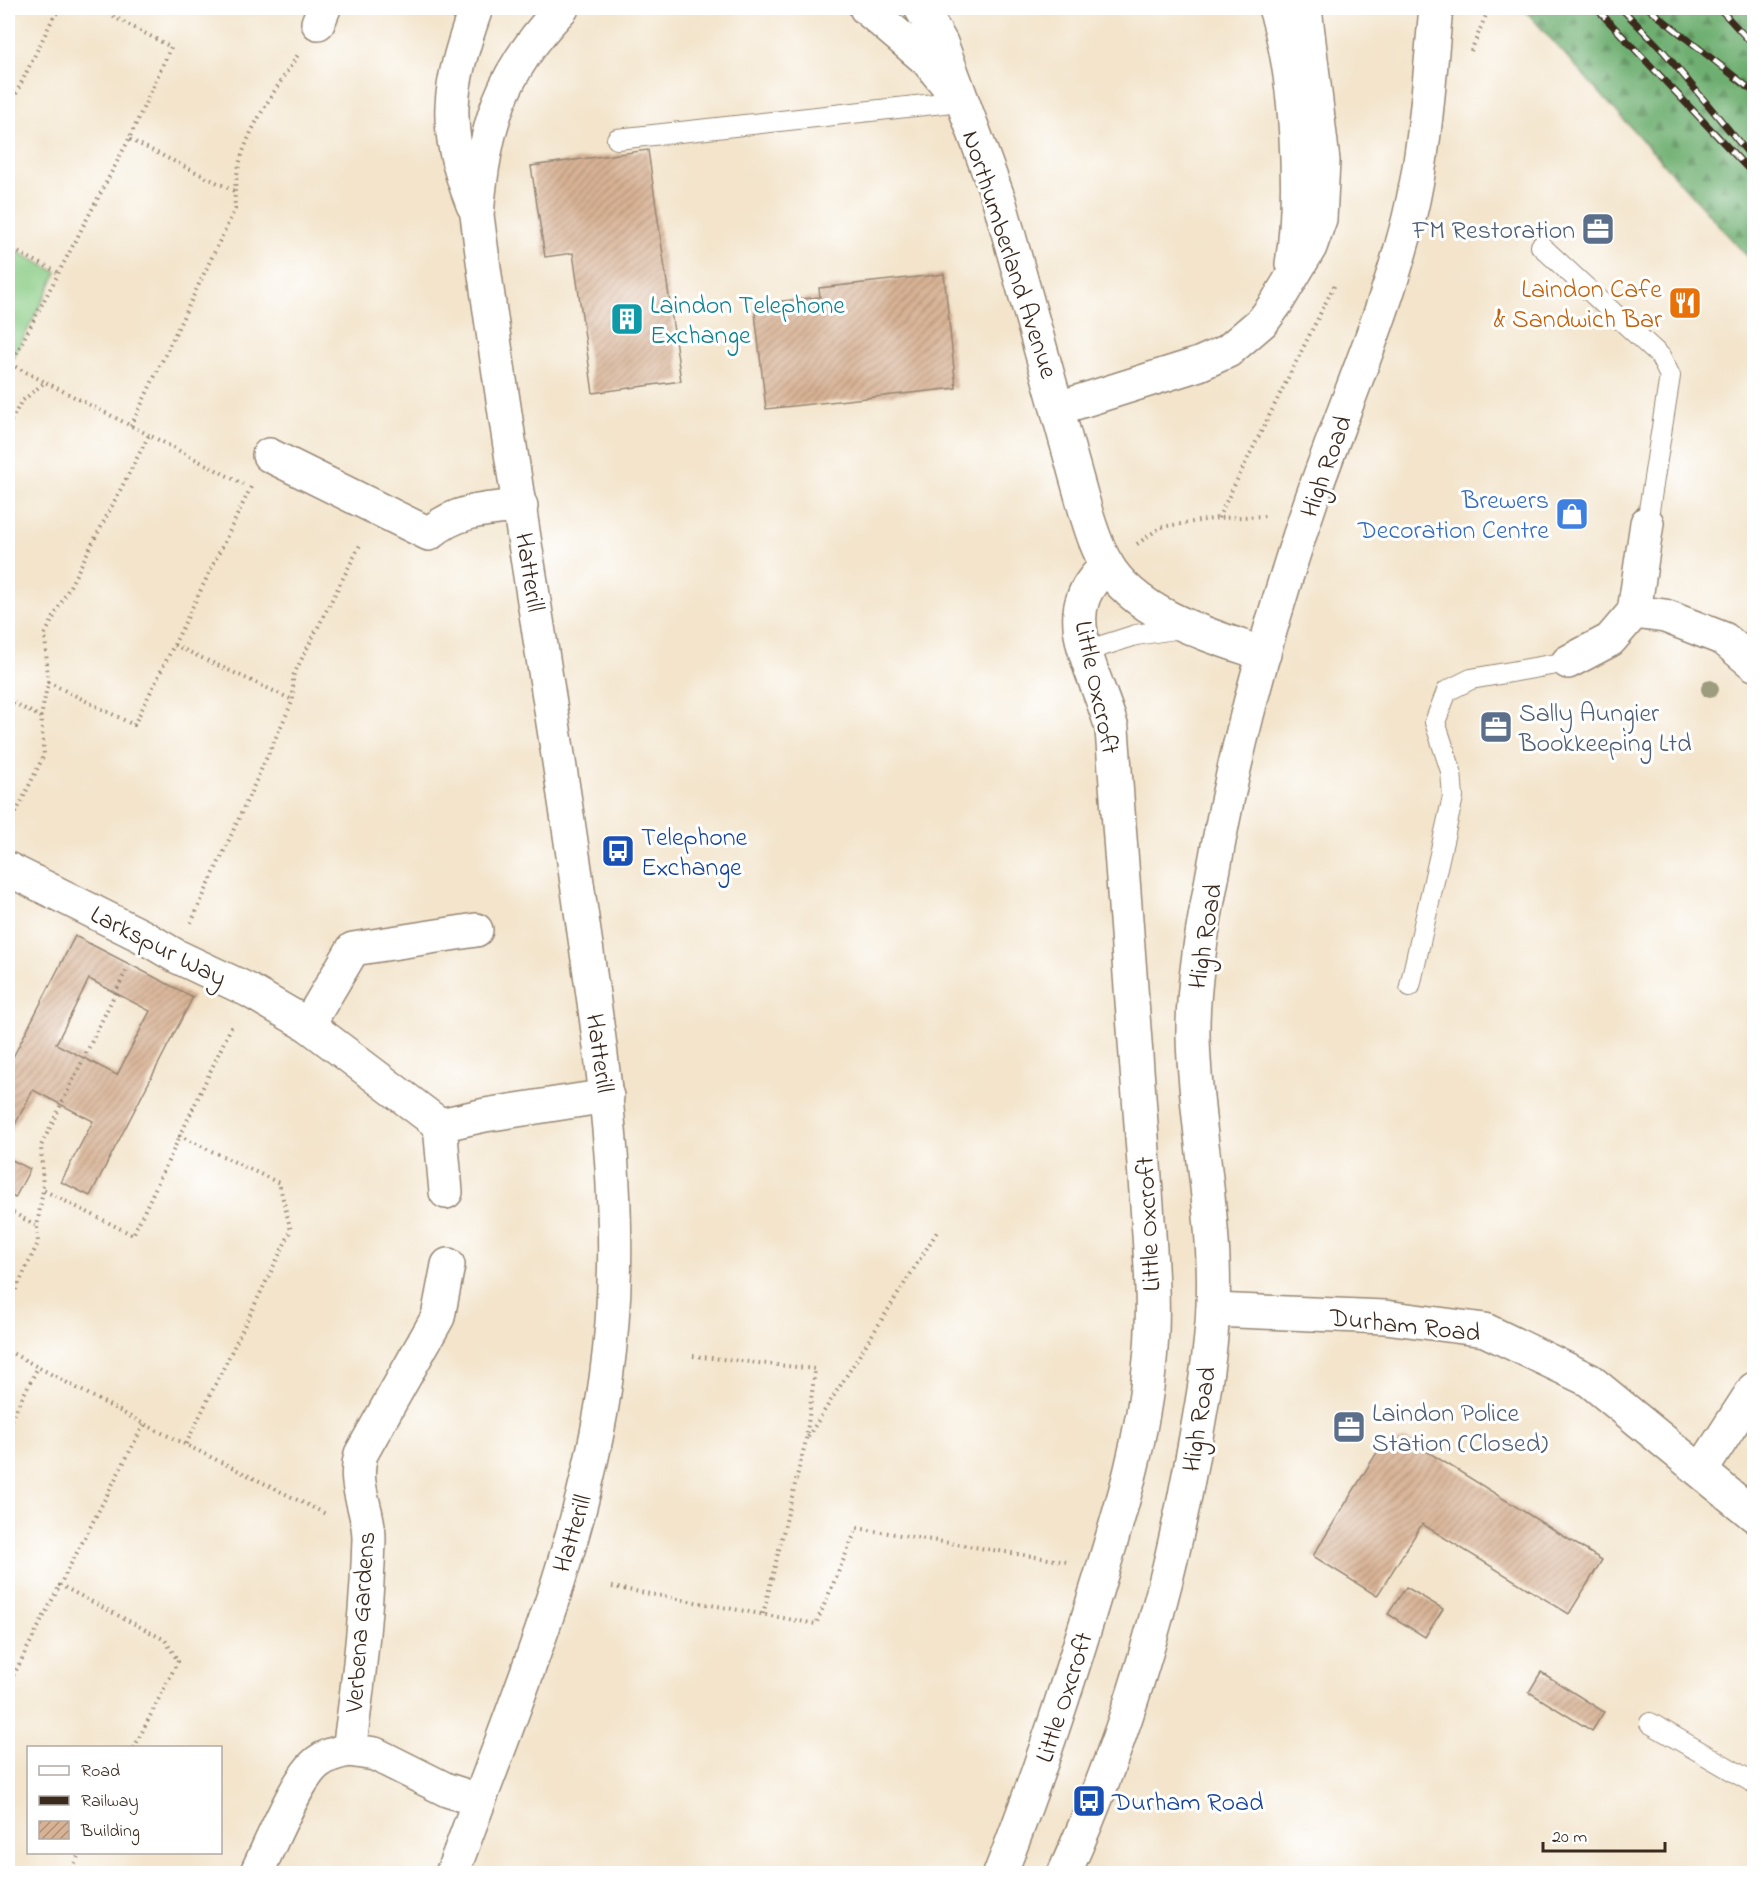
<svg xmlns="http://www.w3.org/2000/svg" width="1762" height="1881" font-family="'Indie Flower',sans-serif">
<defs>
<pattern id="forest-firs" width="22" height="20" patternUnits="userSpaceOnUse" patternTransform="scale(1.5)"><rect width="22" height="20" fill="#6eaf71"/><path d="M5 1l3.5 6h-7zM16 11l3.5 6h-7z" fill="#5c8f5c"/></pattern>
<pattern id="building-hatch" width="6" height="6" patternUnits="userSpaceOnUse" patternTransform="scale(1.5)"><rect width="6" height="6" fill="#d8b294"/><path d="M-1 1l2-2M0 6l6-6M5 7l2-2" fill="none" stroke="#b09178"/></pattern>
</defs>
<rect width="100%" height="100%" fill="#fff"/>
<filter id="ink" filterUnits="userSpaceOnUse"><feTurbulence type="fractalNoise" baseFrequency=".0167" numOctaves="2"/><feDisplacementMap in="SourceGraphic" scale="12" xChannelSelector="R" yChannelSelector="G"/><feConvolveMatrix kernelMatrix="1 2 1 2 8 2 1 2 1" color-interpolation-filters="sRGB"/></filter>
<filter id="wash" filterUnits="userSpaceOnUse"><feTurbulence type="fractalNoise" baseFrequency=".008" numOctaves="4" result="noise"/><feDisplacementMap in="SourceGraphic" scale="24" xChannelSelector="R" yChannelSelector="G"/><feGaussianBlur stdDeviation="1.35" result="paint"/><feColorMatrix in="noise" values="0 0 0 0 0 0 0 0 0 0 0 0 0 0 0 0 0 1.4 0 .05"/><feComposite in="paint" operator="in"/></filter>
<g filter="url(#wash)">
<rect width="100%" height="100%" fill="#f3e4cb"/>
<path fill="#88cb83" stroke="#627a50" stroke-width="1.5" d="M8,247L57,272L8,369Z"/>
<path fill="url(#forest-firs)" stroke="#546c48" stroke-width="1.5" d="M1523,8H1754V264Z"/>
<g id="blocks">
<g fill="url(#building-hatch)" fill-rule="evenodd">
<path d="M648,150L681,381L593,393L573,253L545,257L531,166Z"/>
<path d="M944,274L956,388L766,409L754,304L820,297L819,288Z"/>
<path d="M75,936L193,997L90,1196L61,1182L93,1121L33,1090L8,1138V1067ZM89,979L150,1011L117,1075L56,1044Z"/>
<path d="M8,1158L30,1169L15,1198L8,1194Z"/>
<path d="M1407,1439L1602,1560L1569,1614L1422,1524L1377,1596L1313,1556L1381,1446Z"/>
<path d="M1406,1587L1443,1609L1425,1637L1388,1614Z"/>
<path d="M1541,1672L1604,1712L1592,1731L1529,1692Z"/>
</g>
</g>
</g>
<g filter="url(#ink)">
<use href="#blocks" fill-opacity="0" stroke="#978774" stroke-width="1.5"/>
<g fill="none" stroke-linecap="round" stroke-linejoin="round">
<defs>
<g id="service">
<path d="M617,139L961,101"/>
<path d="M1541,246L1660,356L1670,376L1647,523"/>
<path d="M1086,651L1136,635L1187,627"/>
<path d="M1410,986L1453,797L1451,771L1435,722L1447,691L1471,679L1568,662"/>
<path d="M1650,1723L1754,1783"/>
</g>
<g id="minor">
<path d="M1275,8C1297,75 1303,194 1292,264"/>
<path d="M318,23L324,8"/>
<path d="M1059,408L1199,364L1228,351L1263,321L1277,302L1310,247L1320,219L1323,161L1305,8"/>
<path d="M269,455L429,534C455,510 487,509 521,506"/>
<path d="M1647,523L1634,612L1665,616L1724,639L1754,664"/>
<path d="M1568,662L1610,640L1634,612"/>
<path d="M8,869L142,936L176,956L248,990L308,1025L440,1125L485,1115L607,1096"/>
<path d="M308,1025L353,949L476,930"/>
<path d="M440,1125L446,1192"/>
<path d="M1701,1471L1754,1389"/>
<path d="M349,1750L375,1754L447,1790L478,1800"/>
<path d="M256,1874C269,1848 297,1777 318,1762C327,1755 338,1752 349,1750C359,1680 367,1610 369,1539C369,1507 352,1487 361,1454L438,1317L448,1265"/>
<path d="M1000,1874C1036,1783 1066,1691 1094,1598C1118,1519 1143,1442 1150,1360C1155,1313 1151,1265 1148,1219L1112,729C1103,692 1069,635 1083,599C1087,586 1097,575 1107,565"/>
</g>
<g id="tertiary">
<path d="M866,8L927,60L950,88"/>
<path d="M921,8L941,43L999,200L1087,516C1092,532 1097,548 1106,563C1135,615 1211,636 1264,654"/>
<path d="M473,205C441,123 448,89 476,8"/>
<path d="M1213,1310L1385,1317L1485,1330L1589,1380L1754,1515"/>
<path d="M452,1874C510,1714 583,1549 606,1379C629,1217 602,1058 579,897C547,669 506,443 477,215C484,126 500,73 562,8"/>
<path d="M1064,1874C1124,1742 1166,1602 1192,1459C1201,1409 1211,1358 1213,1306C1217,1216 1195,1127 1193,1037C1192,973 1207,908 1218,846C1240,729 1273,613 1311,501C1344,406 1385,315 1409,218C1426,149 1429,78 1436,8"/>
</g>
</defs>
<use href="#service" stroke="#978774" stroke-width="22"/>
<use href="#minor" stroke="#978774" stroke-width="36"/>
<use href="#tertiary" stroke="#978774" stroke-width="36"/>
<g stroke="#978774" stroke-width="4" stroke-dasharray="1.5 4.5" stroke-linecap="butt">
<path d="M97,8L171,47L129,139L234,191"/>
<path d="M1471,51L1489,8"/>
<path d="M8,110L55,14L71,8"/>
<path d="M8,247L57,272"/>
<path d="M10,364L45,382"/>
<path d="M8,369L129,139"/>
<path d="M8,426L21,402L45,382L149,435"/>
<path d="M131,426L235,209C231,147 268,103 299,53"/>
<path d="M1218,518L1336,282"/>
<path d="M1137,544L1161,527L1218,518L1267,516"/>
<path d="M174,645L251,487"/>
<path d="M48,682L45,634L149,435L243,484"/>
<path d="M8,700L41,717"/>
<path d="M8,829L44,755L41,717L48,682L134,725L174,645L293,700"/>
<path d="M191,923L293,700V676L361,543"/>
<path d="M126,971L41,1146L43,1190L133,1235L180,1136"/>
<path d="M8,1210L37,1226"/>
<path d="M8,1306L38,1243L37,1226L43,1190"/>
<path d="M8,1351L144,1424L328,1515"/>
<path d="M693,1356L815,1369L806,1440L937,1232"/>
<path d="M8,1425L38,1367"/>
<path d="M186,1444L291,1231L279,1183L180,1136L233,1023"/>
<path d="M612,1587L816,1624L857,1528L1067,1562"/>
<path d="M763,1614L806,1440"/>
<path d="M8,1674L13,1676L60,1585"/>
<path d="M134,1748L178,1661L165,1640L60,1585L144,1424"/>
<path d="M69,1874L80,1852"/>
</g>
<use href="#service" stroke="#fff" stroke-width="20"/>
<use href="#minor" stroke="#fff" stroke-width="33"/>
<use href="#tertiary" stroke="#fff" stroke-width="33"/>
<defs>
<g id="rail">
<path d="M1596,8L1754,175"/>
<path d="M1621,8L1664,52L1754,160"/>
<path d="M1648,8L1754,92"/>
<path d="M1719,8L1754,46"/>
</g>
</defs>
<use href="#rail" stroke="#3b2a1e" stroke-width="7"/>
<use href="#rail" stroke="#fff" stroke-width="4.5" stroke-dasharray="14" stroke-linecap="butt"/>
</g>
<circle fill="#9d9c7f" cx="1710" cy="689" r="9"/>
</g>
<defs>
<symbol id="office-square" viewBox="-11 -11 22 22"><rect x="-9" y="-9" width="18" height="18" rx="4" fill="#5c6f8a" stroke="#fff"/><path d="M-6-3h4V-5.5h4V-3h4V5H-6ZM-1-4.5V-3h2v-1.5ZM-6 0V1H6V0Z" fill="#fff"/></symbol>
<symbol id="restaurant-square" viewBox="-11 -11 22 22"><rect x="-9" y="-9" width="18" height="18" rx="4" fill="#e8710a" stroke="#fff"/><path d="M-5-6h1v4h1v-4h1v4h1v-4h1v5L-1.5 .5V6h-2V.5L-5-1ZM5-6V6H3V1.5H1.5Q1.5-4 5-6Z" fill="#fff"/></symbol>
<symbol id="building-square" viewBox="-11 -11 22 22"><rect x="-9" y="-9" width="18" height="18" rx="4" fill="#0f9aa8" stroke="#fff"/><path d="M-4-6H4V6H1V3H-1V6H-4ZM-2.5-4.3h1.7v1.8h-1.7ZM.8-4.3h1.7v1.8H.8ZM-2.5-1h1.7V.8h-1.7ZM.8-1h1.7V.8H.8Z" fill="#fff"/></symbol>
<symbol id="shop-square" viewBox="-11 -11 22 22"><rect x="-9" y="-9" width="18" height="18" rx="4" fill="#3f7fe0" stroke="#fff"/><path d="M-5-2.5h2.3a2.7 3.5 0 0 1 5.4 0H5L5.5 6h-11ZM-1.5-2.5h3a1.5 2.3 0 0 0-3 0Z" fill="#fff"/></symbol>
<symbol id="bus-square" viewBox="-11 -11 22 22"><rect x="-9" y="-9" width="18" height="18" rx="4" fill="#1a4fb4" stroke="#fff"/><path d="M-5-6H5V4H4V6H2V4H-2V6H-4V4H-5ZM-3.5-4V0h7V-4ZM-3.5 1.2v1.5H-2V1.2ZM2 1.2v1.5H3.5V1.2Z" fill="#fff"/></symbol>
</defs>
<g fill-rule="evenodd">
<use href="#office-square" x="1579" y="210" width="38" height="38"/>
<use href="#restaurant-square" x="1666" y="284" width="38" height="38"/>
<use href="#building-square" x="608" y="300" width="38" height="38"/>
<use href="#shop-square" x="1553" y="495" width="38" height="38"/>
<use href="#office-square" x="1477" y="708" width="38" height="38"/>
<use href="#bus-square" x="599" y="832" width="38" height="38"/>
<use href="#office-square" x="1330" y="1408" width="38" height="38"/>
<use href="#bus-square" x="1070" y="1782" width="38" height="38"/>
</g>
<g text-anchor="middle" stroke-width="6" stroke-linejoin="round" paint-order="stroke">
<g font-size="26" fill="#4e5e75" stroke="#fff" text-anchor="start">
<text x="1575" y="238" text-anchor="end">FM Restoration</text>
<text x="1519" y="721">Sally Aungier<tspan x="1519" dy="30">Bookkeeping Ltd</tspan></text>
<text x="1372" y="1421">Laindon Police<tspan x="1372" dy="30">Station (Closed)</tspan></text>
</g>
<g font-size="26" fill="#3b2a1e" stroke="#fff">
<text transform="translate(1011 254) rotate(72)" y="9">Northumberland Avenue</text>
<text transform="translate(1325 466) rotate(-70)" y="9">High Road</text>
<text transform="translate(531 572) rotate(81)" y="9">Hatterill</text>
<text transform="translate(1098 687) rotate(78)" y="9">Little Oxcroft</text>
<text transform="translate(1204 936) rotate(-81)" y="9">High Road</text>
<text transform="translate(159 945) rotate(27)" y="9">Larkspur Way</text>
<text transform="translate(601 1053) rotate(82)" y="9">Hatterill</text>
<text transform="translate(1147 1224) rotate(-93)" y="9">Little Oxcroft</text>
<text transform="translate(1405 1324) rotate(6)" y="9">Durham Road</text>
<text transform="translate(1198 1419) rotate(-81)" y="9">High Road</text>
<text transform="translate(571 1533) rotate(-73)" y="9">Hatterill</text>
<text transform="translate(359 1622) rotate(-86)" y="9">Verbena Gardens</text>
<text transform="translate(1063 1697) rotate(-72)" y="9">Little Oxcroft</text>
</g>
<g font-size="26" fill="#c56008" stroke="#fff" text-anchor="end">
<text x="1662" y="297">Laindon Cafe<tspan x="1662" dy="30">&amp; Sandwich Bar</tspan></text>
</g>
<g font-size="26" fill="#0d838f" stroke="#fff" text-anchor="start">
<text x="650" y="313">Laindon Telephone<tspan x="650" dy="30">Exchange</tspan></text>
</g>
<g font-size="26" fill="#366cbe" stroke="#fff" text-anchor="end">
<text x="1549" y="508">Brewers<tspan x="1549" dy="30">Decoration Centre</tspan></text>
</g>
<g font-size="26" fill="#164399" stroke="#fff" text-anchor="start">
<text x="641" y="845">Telephone<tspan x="641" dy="30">Exchange</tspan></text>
<text x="1112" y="1810">Durham Road</text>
</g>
</g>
<rect width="1762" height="1881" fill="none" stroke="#fff" stroke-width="30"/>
<rect x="27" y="1746" width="195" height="108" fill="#ffffff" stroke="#b1aaa5" stroke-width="1.5"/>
<rect x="39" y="1766" width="30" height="9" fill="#ffffff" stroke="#b1aaa5" stroke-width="1.5"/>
<text x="81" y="1776" font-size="18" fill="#3b2a1e">Road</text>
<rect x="39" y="1796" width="30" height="9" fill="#3b2a1e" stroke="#b1aaa5" stroke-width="1.5"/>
<text x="81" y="1806" font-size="18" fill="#3b2a1e">Railway</text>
<rect x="39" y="1821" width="30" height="18" fill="url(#building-hatch)" stroke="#b1aaa5" stroke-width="1.5"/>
<text x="81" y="1836" font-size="18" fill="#3b2a1e">Building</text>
<path d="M1543 1842v9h122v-9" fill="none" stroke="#3b2a1e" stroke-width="3"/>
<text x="1552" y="1842" font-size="18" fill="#3b2a1e" stroke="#ffffff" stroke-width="4.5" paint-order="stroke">20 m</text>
</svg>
